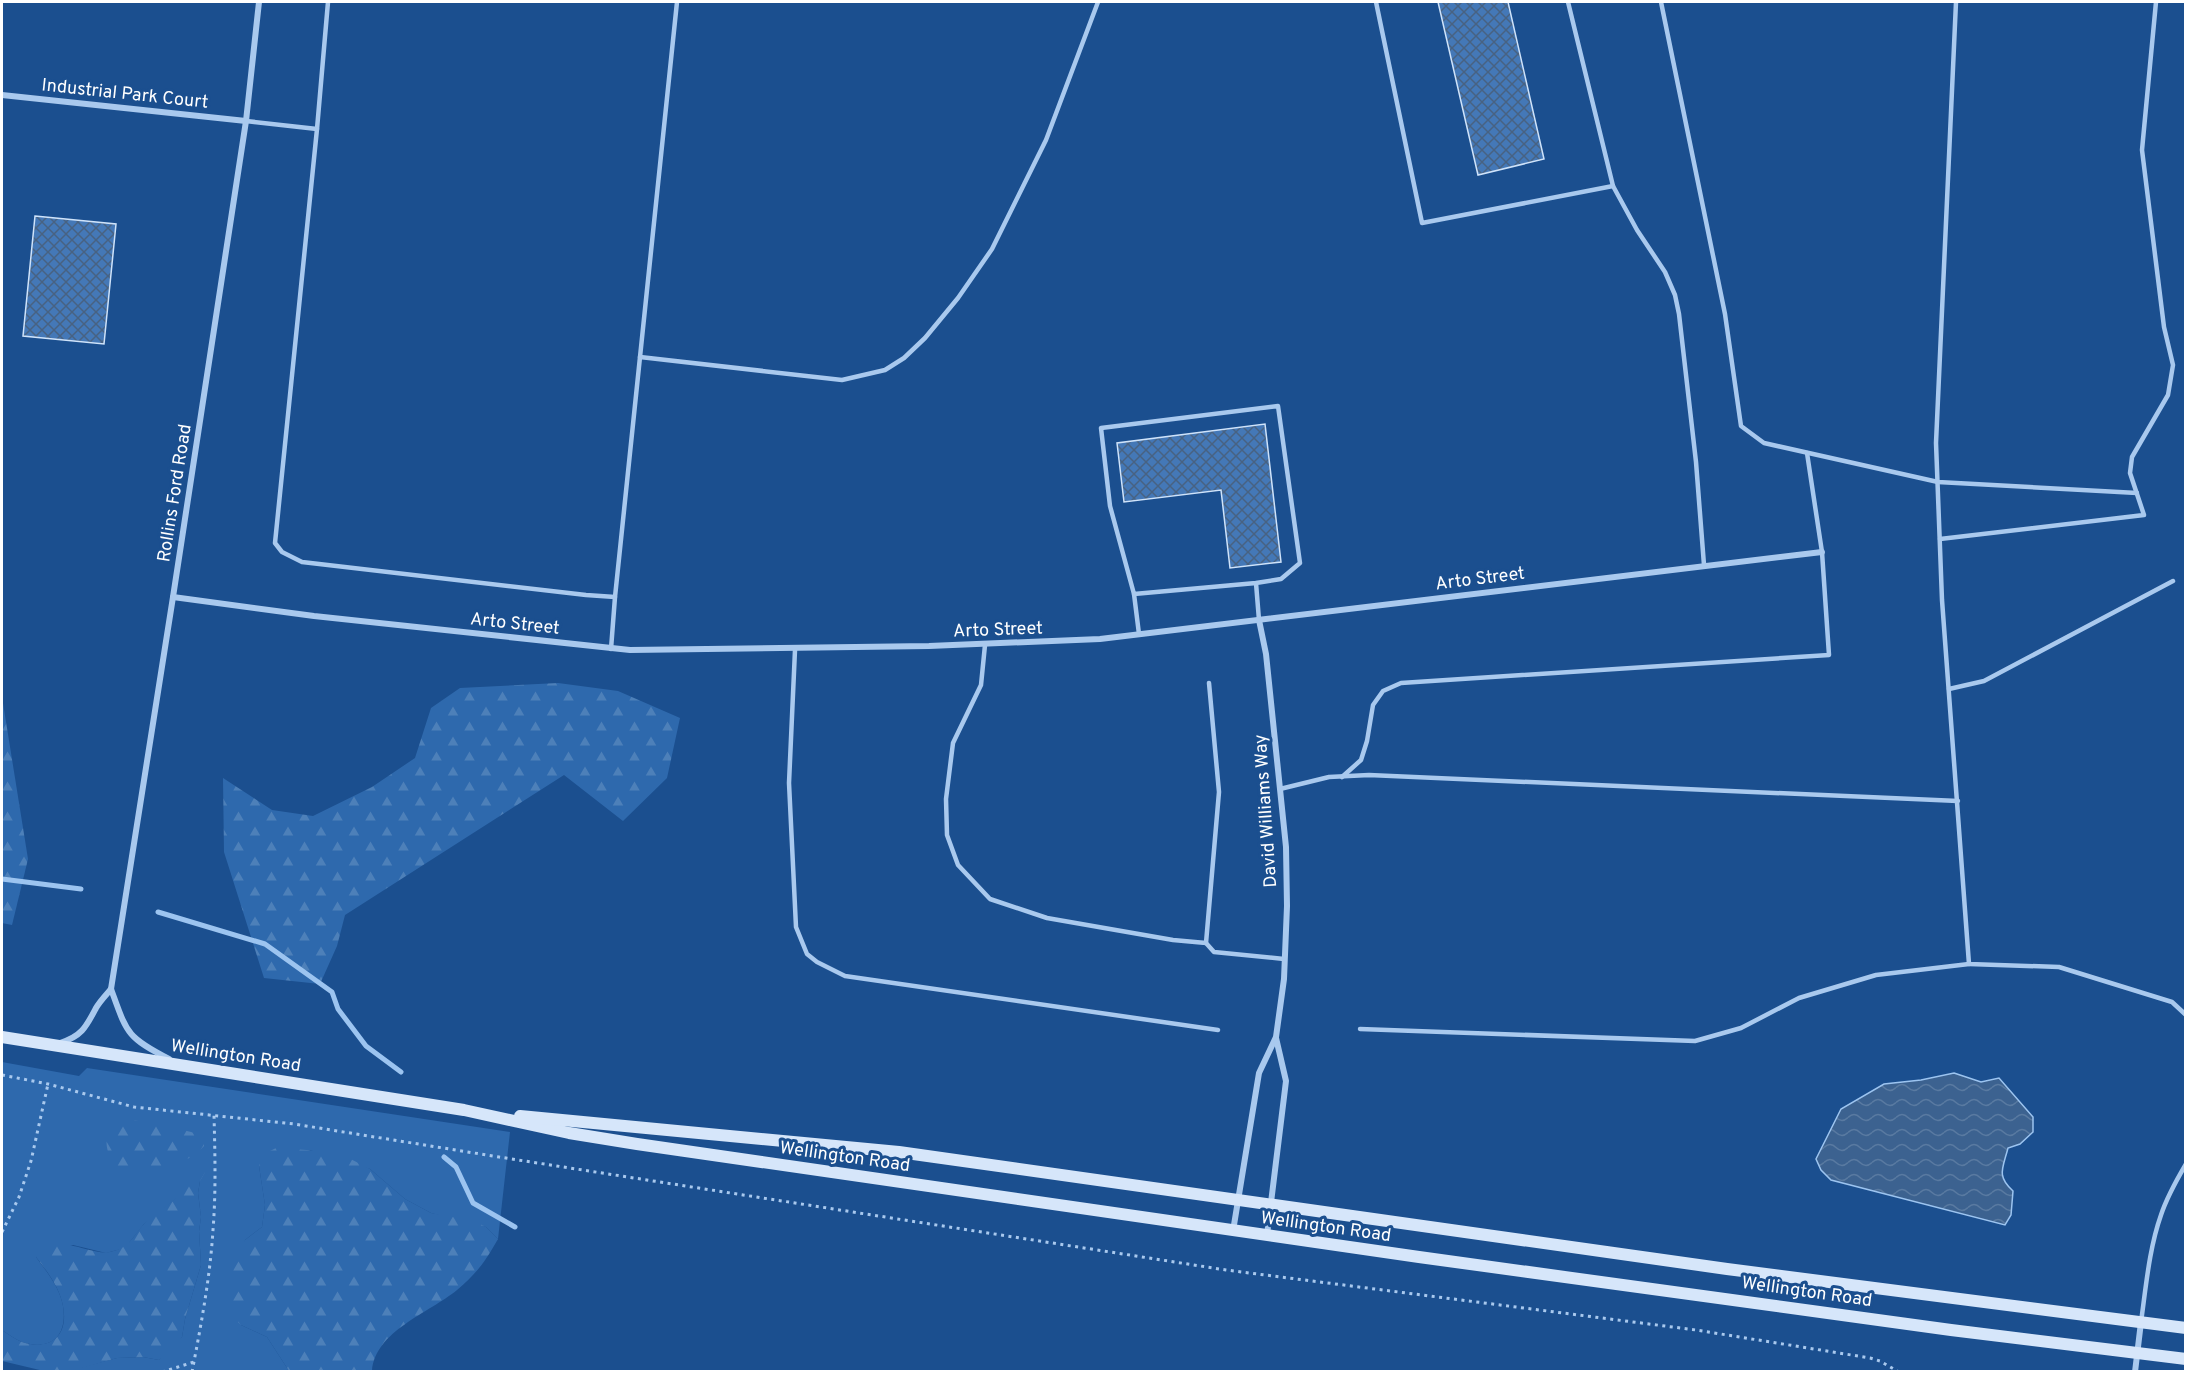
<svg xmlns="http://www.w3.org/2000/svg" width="2187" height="1373" font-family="Overpass,sans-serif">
<defs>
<pattern id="forest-firs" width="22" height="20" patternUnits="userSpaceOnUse" patternTransform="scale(1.5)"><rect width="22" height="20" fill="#2e69ad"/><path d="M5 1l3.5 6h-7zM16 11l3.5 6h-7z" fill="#4d80b9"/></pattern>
<pattern id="water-waves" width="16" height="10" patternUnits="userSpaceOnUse" patternTransform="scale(1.5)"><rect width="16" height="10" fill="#3c6290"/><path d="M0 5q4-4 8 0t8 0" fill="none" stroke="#597aa1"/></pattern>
<pattern id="building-cross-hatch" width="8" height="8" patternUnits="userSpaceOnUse" patternTransform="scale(1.5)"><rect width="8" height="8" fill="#4478b7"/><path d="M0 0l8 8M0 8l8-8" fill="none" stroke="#486282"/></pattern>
</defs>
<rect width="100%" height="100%" fill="#1b4f8f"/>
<path fill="#2e69ad" d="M2,1062L79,1076L87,1068L510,1132L498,1239L486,1227L431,1213L405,1199L370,1169L310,1150H292L259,1166L265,1205L262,1227L245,1240L241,1325L267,1337L289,1371H68L117,1358L143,1357L159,1360L182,1337L185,1319L201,1265L199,1231L201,1217L198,1193L200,1181L191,1182L181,1195L144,1224L125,1248L106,1253L73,1245L36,1257C47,1272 60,1288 63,1306C68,1337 50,1351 22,1342C15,1339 8,1334 2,1330Z"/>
<g fill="url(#forest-firs)">
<path d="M558,683L618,691L680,718L667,778L623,821L564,775L345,915L337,946L320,984L264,978L224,852L223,778L272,810L313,816L372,787L415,758L431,708L460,688Z"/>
<path d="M2,697L28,859L12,925L2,923Z"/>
<path d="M122,1119L155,1123L199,1134L204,1140V1146C183,1170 145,1170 116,1166C103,1150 102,1130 122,1119Z"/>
<path d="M276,1148L337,1152L370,1169L405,1199L431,1213L474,1221L486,1227L498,1239C485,1262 477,1273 457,1290C429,1313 375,1331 372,1371H289L267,1337L241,1325L232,1316L229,1301L234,1264L245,1240L262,1227L265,1205L259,1166L264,1154Z"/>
<path d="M202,1166L205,1172L200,1181L198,1193L201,1217L199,1231L201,1265L185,1319L182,1337L173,1350L159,1360L143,1357L117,1358L68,1372L44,1371L2,1361V1330C8,1334 15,1339 22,1342C50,1351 69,1336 63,1306C60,1288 47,1271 36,1257C50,1229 92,1256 110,1252C131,1247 131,1238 144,1224C162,1205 188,1198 193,1170Z"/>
</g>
<path fill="url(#water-waves)" stroke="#9cc4f0" stroke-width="1.5" d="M1954,1073L1981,1082L1999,1078L2033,1117V1132L2020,1144L2008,1148C2003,1168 1996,1176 2013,1191L2011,1215L2005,1225L1831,1180L1821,1170L1816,1159L1841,1109L1884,1084L1921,1080Z"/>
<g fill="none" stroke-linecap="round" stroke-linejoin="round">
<g stroke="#9cc4f0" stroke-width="5">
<path d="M2,879L81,889"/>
<path d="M158,912L265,944L332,992L338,1009L366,1046L401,1072"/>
<path d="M444,1157L456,1167L473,1203L515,1227"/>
</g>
</g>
<g fill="url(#building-cross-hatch)" stroke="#cfe3fa" stroke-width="1.5">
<path d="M1438,2H1508L1544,159L1478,175Z"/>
<path d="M35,216L116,224L104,344L23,336Z"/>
<path d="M1265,424L1281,562L1230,568L1221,490L1124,502L1117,443Z"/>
</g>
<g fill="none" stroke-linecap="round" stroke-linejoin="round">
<g stroke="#a9c9ee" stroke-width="3" stroke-dasharray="3 4.5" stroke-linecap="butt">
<path d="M2,1075L48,1084L134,1107L294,1124L499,1157L1226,1270L1696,1330L1870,1358L1880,1361L1899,1372"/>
<path d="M2,1232L19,1197L31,1161L48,1084"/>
<path d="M162,1372L194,1362"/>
<path d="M192,1372C201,1325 210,1278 213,1230C216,1192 215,1154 214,1115"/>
</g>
<g stroke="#a9c9ee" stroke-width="4.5">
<path d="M328,2L317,129L275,543L282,552L302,562L586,595L615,597"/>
<path d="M1376,2L1422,223L1613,186"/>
<path d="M1568,2L1613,186L1637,230L1665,272L1675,295L1679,314L1696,462L1704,565"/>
<path d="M1661,2L1725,314L1741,426L1764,443L1938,482L2137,493"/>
<path d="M1956,2L1936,443L1942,600L1969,964L2059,967L2172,1002L2186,1015"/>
<path d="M246,121L317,129"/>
<path d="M640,357L842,380L885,370L904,358L925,338L958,298L992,249L1046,140L1098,2"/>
<path d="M1940,539L2144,515L2130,473L2132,457L2168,395L2173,365L2164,327L2142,150L2156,2"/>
<path d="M1256,583L1281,579L1300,563L1278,406L1101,428L1110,506L1134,594L1256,583L1259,620"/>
<path d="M1134,594L1139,634"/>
<path d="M985,645L981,685L953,743L946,799L947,835L958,865L990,899L1047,918L1173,940L1206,943"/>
<path d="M611,649L615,597L677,2"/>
<path d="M795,650L789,783L796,927L807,954L817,962L845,976L1218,1030"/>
<path d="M1209,683L1219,792L1206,943L1214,952L1284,959"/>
<path d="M1949,689L1984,681L2173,581"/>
<path d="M1342,777L1361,760L1367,741L1373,705L1383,691L1401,683L1829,655L1822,552L1807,453"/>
<path d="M1280,789L1329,777L1369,775L1958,801"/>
<path d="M1360,1029L1695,1041L1741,1028L1799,998L1876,975L1969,964"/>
<path d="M2141,1322C2146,1287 2149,1249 2161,1215C2167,1197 2176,1181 2186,1164"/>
</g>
<g stroke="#a9c9ee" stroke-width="6">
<path d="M2,95L246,121"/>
<path d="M173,597L314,616L630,650L929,646L1100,639L1822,552"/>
<path d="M60,1043C82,1036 86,1027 96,1008C100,1001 106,995 111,989"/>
<path d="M169,1059C126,1037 127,1033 111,989L173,597L246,121L259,2"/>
<path d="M1233,1231L1259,1073L1276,1037L1284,979L1287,906L1286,847L1266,654L1259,620"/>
<path d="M1267,1235L1286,1081L1276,1038"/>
<path d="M2135,1372L2141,1322"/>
</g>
<g stroke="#d6e6fa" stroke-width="12">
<path d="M2,1037L464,1110L569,1133L637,1144L1419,1257L1951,1330L2186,1359"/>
<path d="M520,1116L899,1152L1727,1269L2186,1328"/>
</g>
</g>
<g text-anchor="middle" stroke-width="6" stroke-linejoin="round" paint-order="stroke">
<g font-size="18" fill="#fff" stroke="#1b4f8f">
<text transform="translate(125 93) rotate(6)" y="6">Industrial Park Court</text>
<text transform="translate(174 493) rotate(-81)" y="6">Rollins Ford Road</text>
<text transform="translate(1480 578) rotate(-7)" y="6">Arto Street</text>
<text transform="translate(515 623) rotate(6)" y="6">Arto Street</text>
<text transform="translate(998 629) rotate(-2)" y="6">Arto Street</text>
<text transform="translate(1265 811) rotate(-94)" y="6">David Williams Way</text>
<text transform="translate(236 1055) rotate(9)" y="6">Wellington Road</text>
<text transform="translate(845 1156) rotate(8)" y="6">Wellington Road</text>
<text transform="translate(1326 1226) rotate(8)" y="6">Wellington Road</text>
<text transform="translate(1807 1291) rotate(8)" y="6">Wellington Road</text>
</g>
</g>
<rect width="2187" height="1373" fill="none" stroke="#ffffff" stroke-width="6"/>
</svg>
